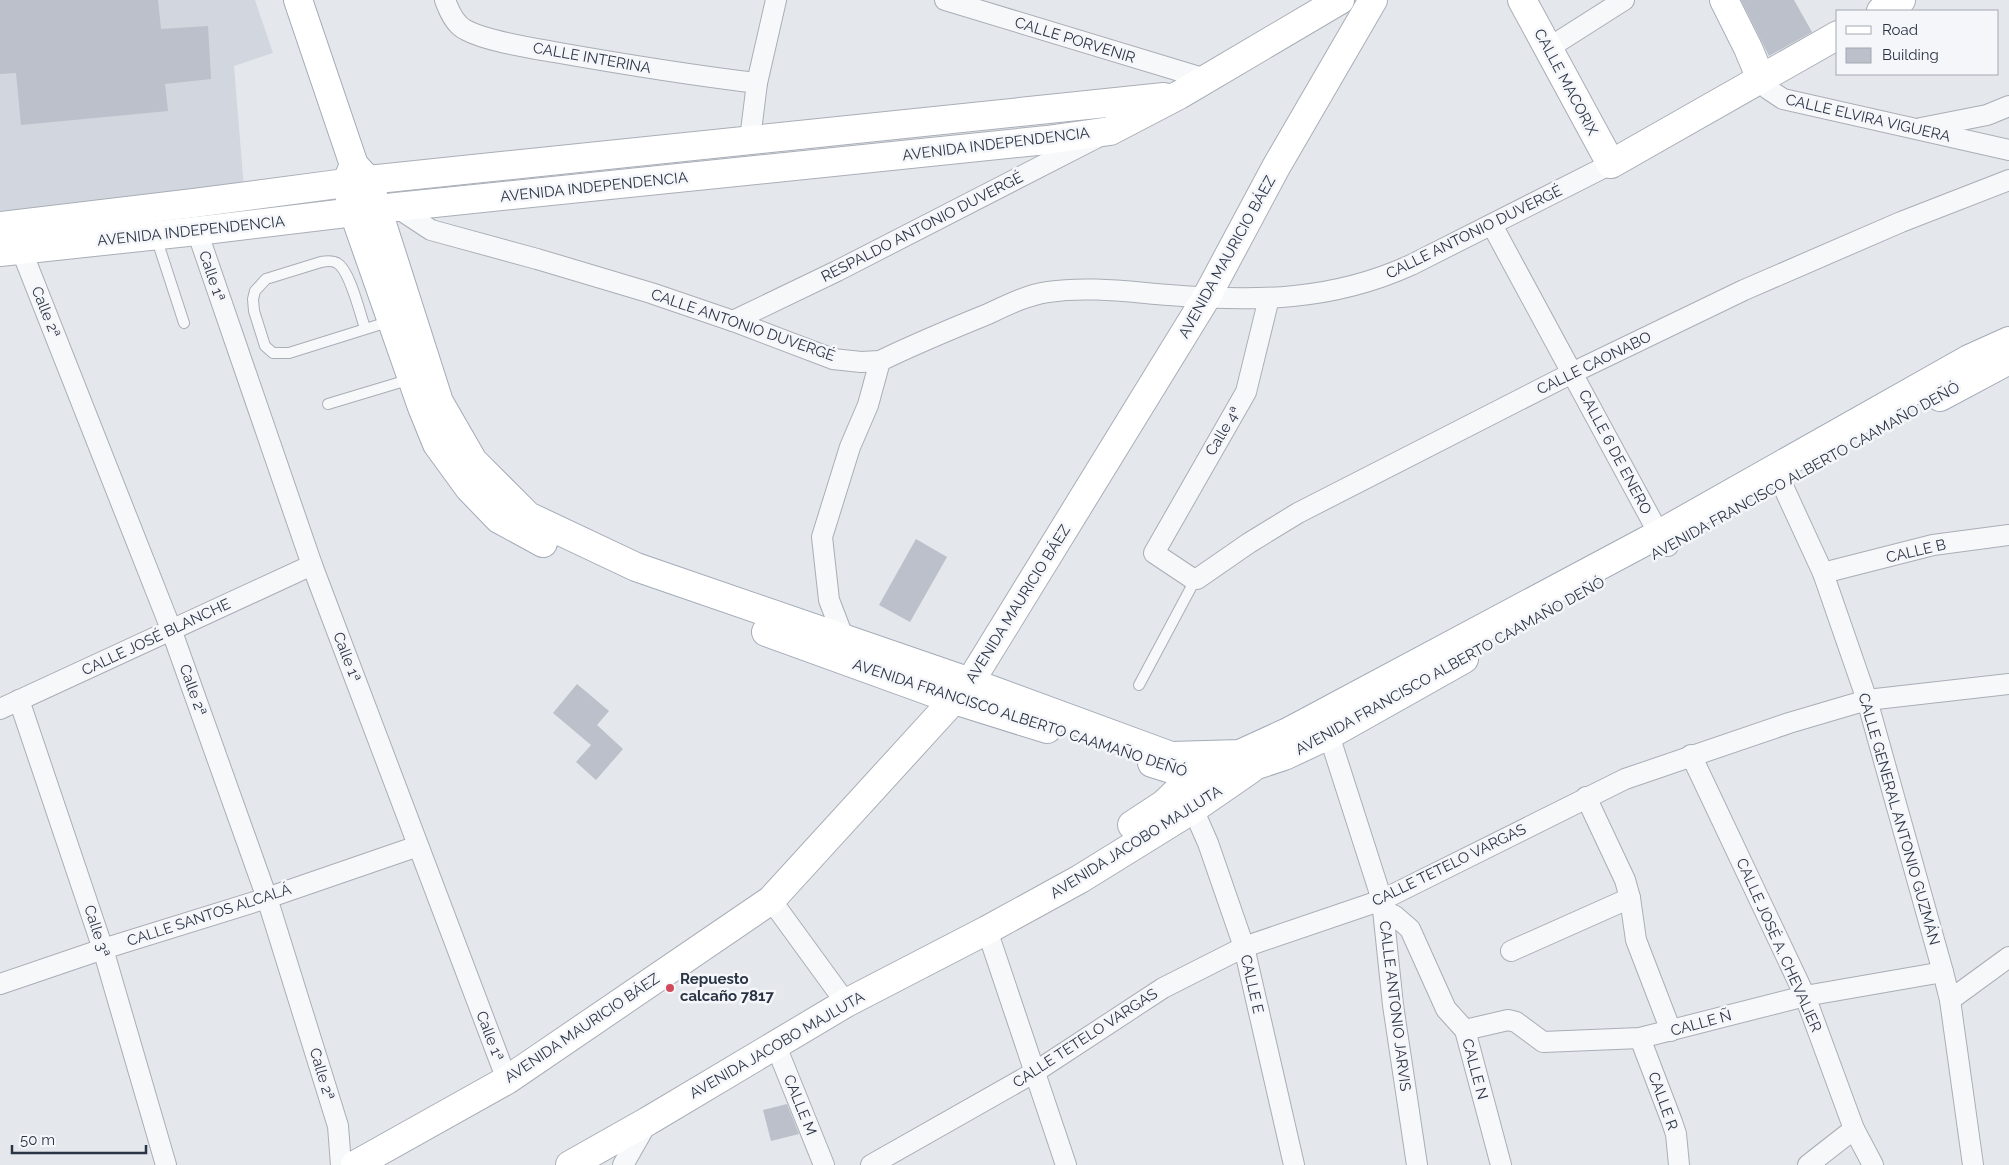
<svg xmlns="http://www.w3.org/2000/svg" width="2009" height="1165" font-family="Raleway,sans-serif">
<rect width="100%" height="100%" fill="#e4e7ec"/>
<path fill="#d2d6de" d="M0,0H255L273,53L234,66L244,189L0,215Z"/>
<g fill="#bbc0ca">
<path d="M0,0H158L161,29L208,26L211,79L165,84L168,111L21,125L16,73L0,74Z"/>
<path d="M1741,0H1794L1812,32L1769,56Z"/>
<path d="M916,539L947,557L910,622L879,605Z"/>
<path d="M577,684L609,711L597,725L623,749L596,780L576,762L591,745L553,713Z"/>
<path d="M787,1104L799,1134L771,1141L763,1110Z"/>
</g>
<g fill="none" stroke-linecap="round" stroke-linejoin="round">
<defs>
<g id="lane">
<path d="M156,237L184,323"/>
<path d="M365,328C360,314 350,270 337,263C332,260 326,261 321,262L266,279L255,291L253,299L254,311L265,346L273,353H289L391,321"/>
<path d="M328,404L411,379"/>
<path d="M1139,685L1195,580"/>
</g>
<g id="street">
<path d="M445,0C449,11 455,25 466,30C486,41 531,48 554,52C622,64 689,75 757,83"/>
<path d="M945,0L1206,79"/>
<path d="M1547,49L1624,0"/>
<path d="M1761,79L1768,89L1783,99L2009,150"/>
<path d="M1921,128L1987,115L2009,106"/>
<path d="M750,139L757,83L776,0"/>
<path d="M396,207L431,230L537,259L651,293L733,321L833,359L861,362L880,361C915,344 951,329 988,314C1007,305 1027,295 1048,292C1088,286 1129,292 1169,295C1255,302 1332,301 1411,265L1611,164"/>
<path d="M1492,225L1659,534L1668,546"/>
<path d="M197,231L312,565L507,1080"/>
<path d="M17,239L171,629L267,898L338,1126L341,1165"/>
<path d="M1269,298L1246,392L1154,553L1193,579H1197L1249,543L1298,513L1572,373L1744,290L1901,222L2009,180"/>
<path d="M733,321L837,271L1096,138"/>
<path d="M1782,484L1823,573L1867,700L1943,972L1950,1000L1973,1165"/>
<path d="M1823,573L1933,545L2009,535"/>
<path d="M844,639L829,600L822,537L850,447L868,405L880,361"/>
<path d="M19,700L103,949L166,1165"/>
<path d="M0,709L312,565"/>
<path d="M1329,735L1382,900L1393,1005L1417,1165"/>
<path d="M1691,755L1805,996L1854,1129L1873,1165"/>
<path d="M1586,797L1625,880L1630,898L1636,940L1671,1031"/>
<path d="M1193,809L1208,843L1244,947L1294,1165"/>
<path d="M771,900L846,1003"/>
<path d="M1383,910L1395,916L1410,929L1446,1009L1465,1030L1501,1165"/>
<path d="M987,930L1066,1165"/>
<path d="M1511,951L1630,898"/>
<path d="M0,984L103,949L267,898L418,846"/>
<path d="M1950,1000L2009,957"/>
<path d="M1465,1030L1508,1020L1516,1022L1543,1042L1640,1038L1805,996L1943,972"/>
<path d="M1640,1038L1672,1122L1676,1134L1679,1165"/>
<path d="M776,1046L824,1165"/>
<path d="M623,1165L648,1121"/>
<path d="M871,1165L1035,1072L1163,988L1244,947L1382,900L1625,779L1789,723L1867,700L2009,684"/>
<path d="M1808,1165L1854,1129"/>
</g>
<g id="secondary">
<path d="M1522,0L1611,164L1838,35"/>
<path d="M1724,0L1748,48L1761,79"/>
<path d="M1881,11L1901,0"/>
<path d="M0,226L194,203L368,180L1164,97"/>
<path d="M0,252L197,231L396,207L1047,140L1110,131L1179,95L1340,0"/>
<path d="M1132,825L1164,804L1193,776"/>
<path d="M355,1165L507,1080L771,900L970,682L1206,298L1276,167L1373,0"/>
<path d="M570,1165L648,1121L846,1003L987,930L1080,879L1193,809L1251,769"/>
</g>
<g id="primary">
<path d="M298,0L354,165L368,180L439,402L473,461L528,516L636,567L970,682L1171,756L1240,754L1288,732L1659,534L1969,359L2009,341"/>
<path d="M354,165L346,183L354,213L422,407L437,444L469,488L499,519L543,543"/>
<path d="M1940,397L2009,360"/>
<path d="M766,632L954,700L1047,729"/>
<path d="M1152,763L1193,776H1223L1284,756L1329,735L1464,659"/>
</g>
</defs>
<use href="#lane" stroke="#a9aeb7" stroke-width="12"/>
<use href="#street" stroke="#a9aeb7" stroke-width="22"/>
<use href="#secondary" stroke="#a9aeb7" stroke-width="30"/>
<use href="#primary" stroke="#a3abb8" stroke-width="30"/>
<use href="#lane" stroke="#f7f8fa" stroke-width="10"/>
<use href="#street" stroke="#f7f8fa" stroke-width="20"/>
<use href="#secondary" stroke="#fff" stroke-width="28"/>
<use href="#primary" stroke="#fff" stroke-width="28"/>
</g>
<circle fill="#d1495b" stroke="#f4f6f9" stroke-width="2" cx="670" cy="988" r="5"/>
<g text-anchor="middle" stroke-width="5" stroke-linejoin="round" paint-order="stroke">
<g font-size="15" fill="#2b3445" stroke="#f4f6f9">
<text transform="translate(1075 40) rotate(17)" y="5">CALLE PORVENIR</text>
<text transform="translate(592 58) rotate(10)" y="5">CALLE INTERINA</text>
<text transform="translate(1566 82) rotate(62)" y="5">CALLE MACORIX</text>
<text transform="translate(1868 118) rotate(13)" y="5">CALLE ELVIRA VIGUERA</text>
<text transform="translate(996 144) rotate(-7)" y="5">AVENIDA INDEPENDENCIA</text>
<text transform="translate(594 187) rotate(-6)" y="5">AVENIDA INDEPENDENCIA</text>
<text transform="translate(922 227) rotate(-27)" y="5">RESPALDO ANTONIO DUVERGÉ</text>
<text transform="translate(191 231) rotate(-6)" y="5">AVENIDA INDEPENDENCIA</text>
<text transform="translate(1474 232) rotate(-26)" y="5">CALLE ANTONIO DUVERGÉ</text>
<text transform="translate(1227 257) rotate(-61)" y="5">AVENIDA MAURICIO BÁEZ</text>
<text transform="translate(212 276) rotate(71)" y="5">Calle 1ª</text>
<text transform="translate(46 312) rotate(68)" y="5">Calle 2ª</text>
<text transform="translate(743 325) rotate(19)" y="5">CALLE ANTONIO DUVERGÉ</text>
<text transform="translate(1594 363) rotate(-26)" y="5">CALLE CAONABO</text>
<text transform="translate(1223 431) rotate(-59)" y="5">Calle 4ª</text>
<text transform="translate(1615 452) rotate(62)" y="5">CALLE 6 DE ENERO</text>
<text transform="translate(1805 471) rotate(-29)" y="5">AVENIDA FRANCISCO ALBERTO CAAMAÑO DEÑÓ</text>
<text transform="translate(1916 551) rotate(-13)" y="5">CALLE B</text>
<text transform="translate(1018 604) rotate(-58)" y="5">AVENIDA MAURICIO BÁEZ</text>
<text transform="translate(156 637) rotate(-25)" y="5">CALLE JOSÉ BLANCHE</text>
<text transform="translate(347 657) rotate(69)" y="5">Calle 1ª</text>
<text transform="translate(1450 666) rotate(-29)" y="5">AVENIDA FRANCISCO ALBERTO CAAMAÑO DEÑÓ</text>
<text transform="translate(193 690) rotate(70)" y="5">Calle 2ª</text>
<text transform="translate(1020 718) rotate(18)" y="5">AVENIDA FRANCISCO ALBERTO CAAMAÑO DEÑÓ</text>
<text transform="translate(1899 819) rotate(74)" y="5">CALLE GENERAL ANTONIO GUZMÁN</text>
<text transform="translate(1136 842) rotate(-32)" y="5">AVENIDA JACOBO MAJLUTA</text>
<text transform="translate(1449 865) rotate(-26)" y="5">CALLE TETELO VARGAS</text>
<text transform="translate(209 915) rotate(-18)" y="5">CALLE SANTOS ALCALÁ</text>
<text transform="translate(97 931) rotate(72)" y="5">Calle 3ª</text>
<text transform="translate(1779 945) rotate(66)" y="5">CALLE JOSÉ A. CHEVALIER</text>
<text transform="translate(1252 984) rotate(77)" y="5">CALLE E</text>
<text transform="translate(1395 1006) rotate(83)" y="5">CALLE ANTONIO JARVIS</text>
<text transform="translate(1701 1023) rotate(-15)" y="5">CALLE Ñ</text>
<text transform="translate(582 1028) rotate(-34)" y="5">AVENIDA MAURICIO BÁEZ</text>
<text transform="translate(490 1036) rotate(69)" y="5">Calle 1ª</text>
<text transform="translate(1085 1038) rotate(-33)" y="5">CALLE TETELO VARGAS</text>
<text transform="translate(777 1045) rotate(-30)" y="5">AVENIDA JACOBO MAJLUTA</text>
<text transform="translate(1475 1069) rotate(75)" y="5">CALLE N</text>
<text transform="translate(322 1074) rotate(73)" y="5">Calle 2ª</text>
<text transform="translate(1663 1101) rotate(70)" y="5">CALLE R</text>
<text transform="translate(800 1105) rotate(68)" y="5">CALLE M</text>
</g>
<g font-size="15" font-weight="bold" fill="#2b3445" stroke="#f4f6f9" text-anchor="start">
<text x="680" y="984">Repuesto<tspan x="680" dy="17">calcaño 7817</tspan></text>
</g>
</g>
<rect x="1836" y="10" width="162" height="65" fill="#f4f6f9" stroke="#a4a8b1"/>
<rect x="1846" y="26" width="25" height="8" fill="#ffffff" stroke="#a4a8b1"/>
<text x="1882" y="35" font-size="15" fill="#2b3445">Road</text>
<rect x="1846" y="48" width="25" height="15" fill="#bbc0ca" stroke="#a4a8b1"/>
<text x="1882" y="60" font-size="15" fill="#2b3445">Building</text>
<path d="M12 1145v8h134v-8" fill="none" stroke="#2b3445" stroke-width="2.5"/>
<text x="20" y="1145" font-size="15" fill="#2b3445" stroke="#f4f6f9" stroke-width="4" paint-order="stroke">50 m</text>
</svg>
